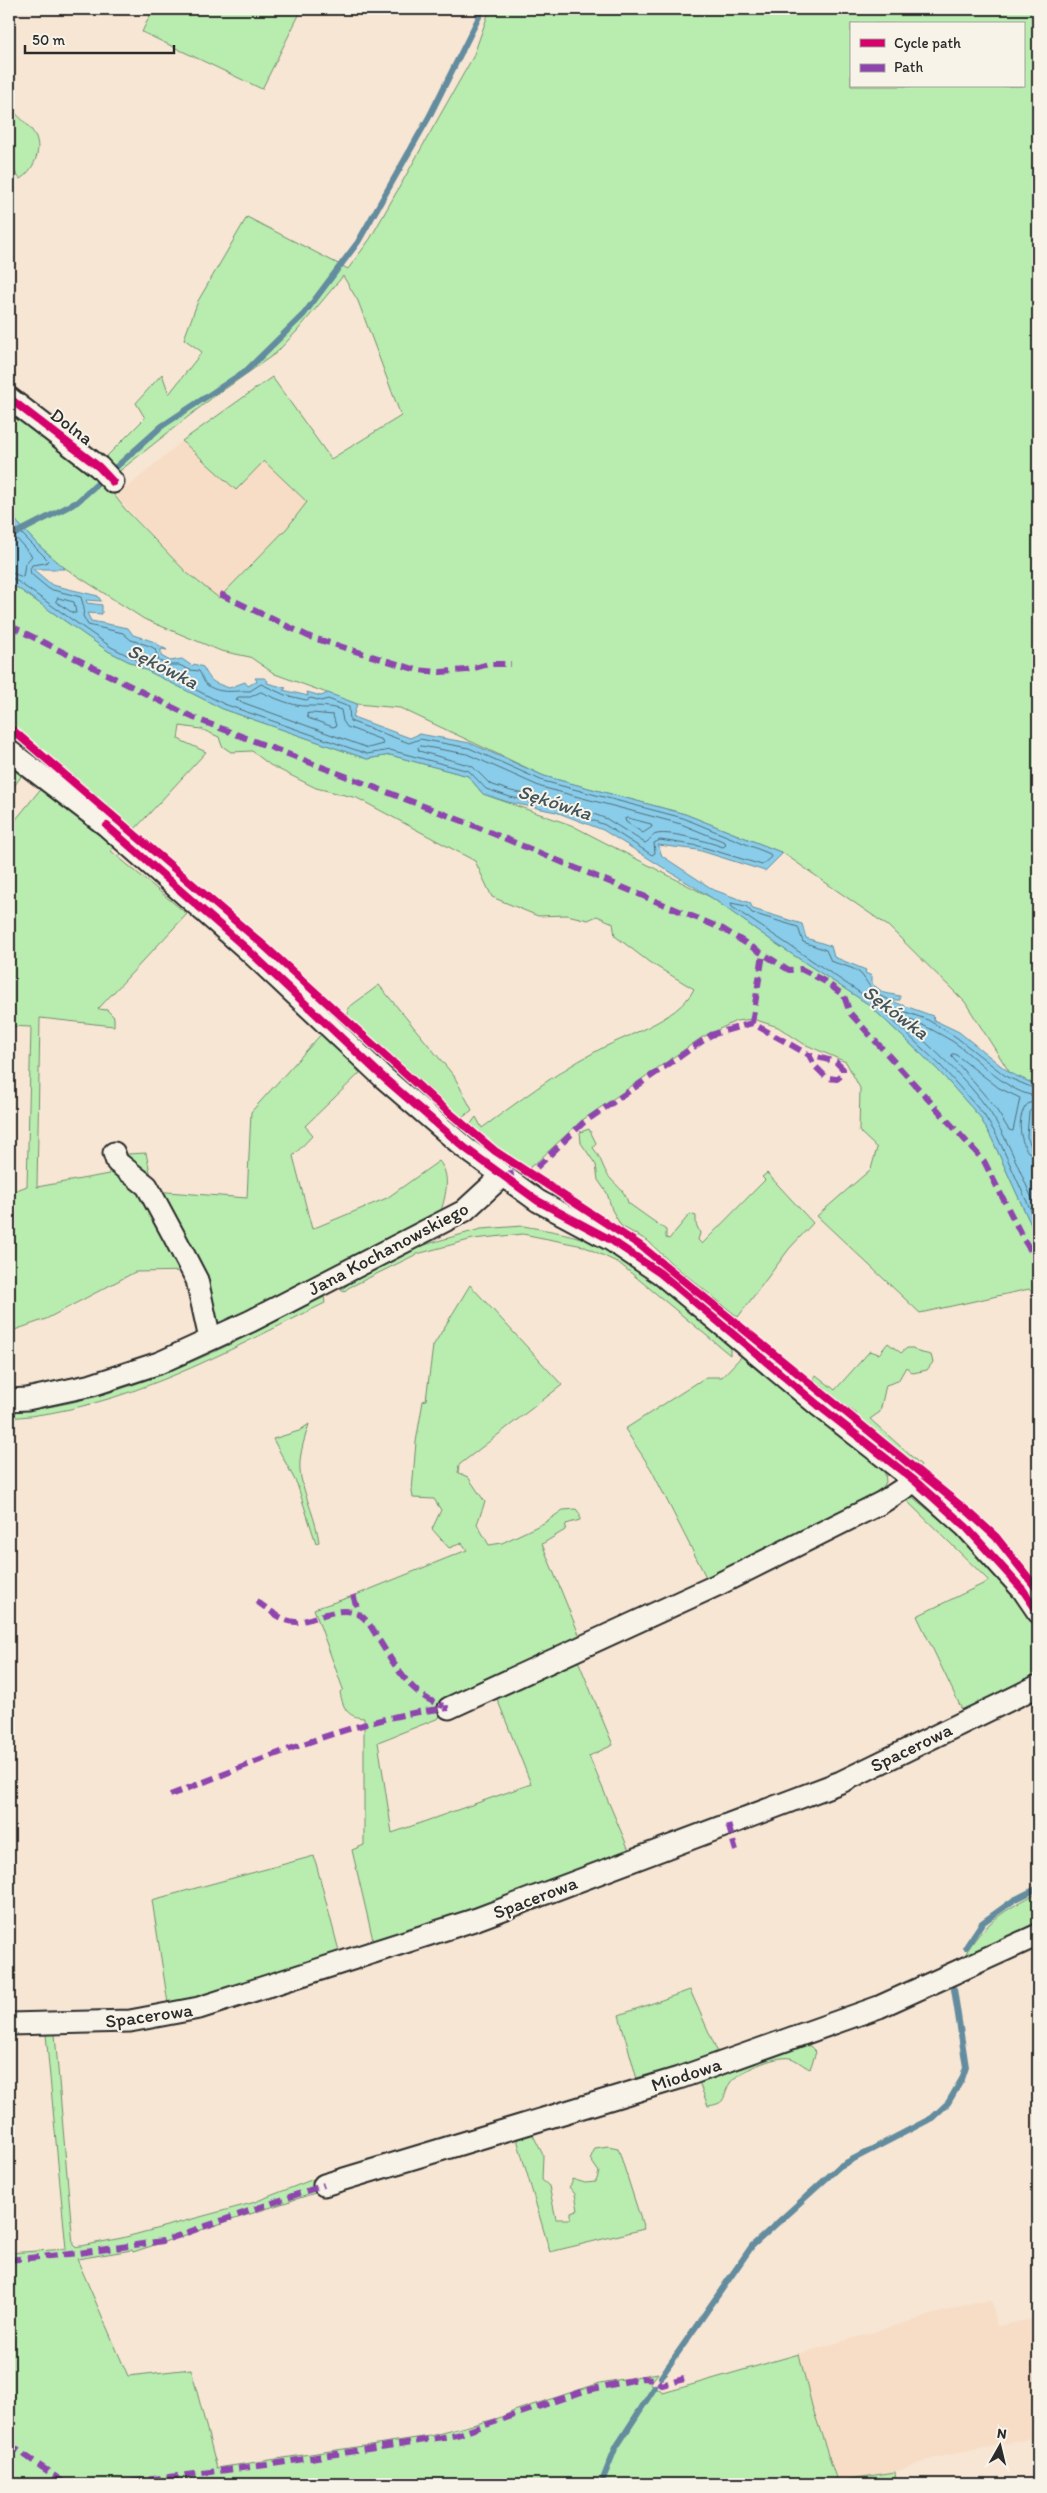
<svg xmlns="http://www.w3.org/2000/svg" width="1047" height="2493" font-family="Itim,sans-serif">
<rect width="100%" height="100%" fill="#f7e6d4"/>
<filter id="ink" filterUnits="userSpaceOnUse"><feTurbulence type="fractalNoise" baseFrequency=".02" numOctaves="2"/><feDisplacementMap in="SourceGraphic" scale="10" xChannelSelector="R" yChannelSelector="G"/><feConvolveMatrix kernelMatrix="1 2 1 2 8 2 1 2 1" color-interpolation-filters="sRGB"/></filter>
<g filter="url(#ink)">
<g fill="#f7ddc6">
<path d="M182,441L236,490L264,461L307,502L287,528L219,598L187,573L116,497Z"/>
<path d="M992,2301L997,2326L1038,2318V2437L935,2458L895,2472L838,2481L812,2406L799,2354L975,2302Z"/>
</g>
<g fill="#b8edaf" stroke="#728c6d" fill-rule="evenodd">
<path d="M153,9H302L262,89L142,32Z"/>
<path d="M490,9H1038V1086L1010,1073L965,1002L888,926L783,853L685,814L544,776L400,708L357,704L275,674L250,657L221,651L144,619L65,568L36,543L9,513V403L94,469L125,509L187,573L219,598L287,528L307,502L264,461L236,490L182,441L272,377L331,459L401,416L358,301L343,276L297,331L276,353L208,401L117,473L102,461L145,418L136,403L162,374L169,394L202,352L184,339L198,301L247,217L348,269L370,239L473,57ZM851,24H1023V86H851Z"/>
<path d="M9,106C16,115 31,126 36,137C42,152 33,171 20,179L9,164Z"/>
<path d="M9,582L108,651L223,709L367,759L390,755L468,776L483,794L571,825L712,898L778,945L868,1004L938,1070L980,1117L992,1139L1032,1227L1038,1233V1300L1029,1289L920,1313L817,1216L871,1169L877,1148L859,1131L860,1088L846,1062L804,1044L778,1027L753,1019L736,1021L701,1038L581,1121L537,1162L527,1169L472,1128L470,1125L476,1117L482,1128C518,1102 554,1074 593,1053C624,1035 677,1022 694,989L649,962L615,936L613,923L597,916L588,920L567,915L538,916L492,897L475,861L357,798L316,788L270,765L252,751L231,752L222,746L219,737L201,729L180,726L178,739L206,752L135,829L9,722Z"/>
<path d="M9,758L23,769L20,778L9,793Z"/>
<path d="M43,786L113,846L111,851L187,914L98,1009L107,1010L114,1017V1026L40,1018L37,1187L109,1174V1155L146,1153L154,1191L247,1198L251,1112L324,1031L360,1073L305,1126L313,1135L293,1156L312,1229L387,1198L439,1161C451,1175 446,1194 441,1211L220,1326L214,1325L194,1271L135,1272L46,1319L9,1332V1193L27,1186L31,1027L9,1026V828Z"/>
<path d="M379,985L454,1076L472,1110L462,1118L348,1016V1008Z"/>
<path d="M1034,1112L1038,1114V1149L1032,1137Z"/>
<path d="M589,1129L596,1143L593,1148C600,1156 602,1165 607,1174C614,1185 625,1189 628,1203L666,1230V1238L669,1239L690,1214L696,1216V1224L700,1233L698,1240L702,1244L765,1180L762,1177L767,1173L813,1223L789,1249L738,1317L671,1263L648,1241L621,1226L612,1210L607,1193L598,1180L596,1165L581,1143L580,1132Z"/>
<path d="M523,1226C545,1230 567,1233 587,1240C642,1260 687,1307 730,1345V1355L619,1263L583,1246L523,1234L473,1239L417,1254L348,1288L344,1292L341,1290L351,1282L408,1251L434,1242L481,1229Z"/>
<path d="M470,1285L562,1385L459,1465L458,1473L468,1477L485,1502L477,1524L489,1545L502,1543L544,1523L563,1510L576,1509L580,1514V1520L566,1524L565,1530L542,1544L583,1644L445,1702L439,1718L378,1742L392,1833L531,1784L496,1696L577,1658L613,1745L589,1756L631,1855L490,1907L169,2010L152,1900L314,1856L339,1951L373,1940L352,1850L364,1845V1718C347,1717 343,1708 340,1692L343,1689L314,1609L356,1595L467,1550L462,1543L449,1548L432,1529L441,1510L434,1499L413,1498L412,1491L416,1442L423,1401L426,1400L433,1346Z"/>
<path d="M324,1297L325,1303C225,1352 123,1410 9,1418V1412C122,1403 225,1348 324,1297Z"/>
<path d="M888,1343L901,1353L907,1348H913L918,1352L931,1355L933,1362L927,1370L913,1373L906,1367L898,1381L886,1385L880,1412L870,1419L921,1465L920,1467L856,1416L857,1414L812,1381L816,1375L835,1390L870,1351L879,1354Z"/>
<path d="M742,1356L755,1364L885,1473L886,1482L879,1494L709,1583L651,1469L625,1429L706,1377H722Z"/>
<path d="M309,1424C304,1441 297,1459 301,1478C306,1500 316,1519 319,1542L316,1543L297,1484L273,1439L299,1431Z"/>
<path d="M910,1495L953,1530L980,1558L1018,1602L1038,1632V1680L964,1714L917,1616L989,1581L905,1499Z"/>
<path d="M1038,1893V1925L965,1955C982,1924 1007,1908 1038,1893Z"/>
<path d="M690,1990L719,2055L638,2083L619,2015Z"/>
<path d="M46,2034H55L73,2245L75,2247L122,2238L252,2203L347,2166L332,2178L355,2180L133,2252L132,2250L77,2259L128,2376L191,2369L217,2468L430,2436L499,2418L514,2411L600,2383L658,2373L650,2384L663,2393L799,2354L812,2406L837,2481L895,2472L896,2484H9V2253L66,2249Z"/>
<path d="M801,2045L810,2046L816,2052L810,2069C803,2066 796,2059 790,2058C776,2055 737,2072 730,2083C721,2097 729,2103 708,2106L699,2082Z"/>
<path d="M514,2129L531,2131L543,2155L542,2180L549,2186L556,2219H571V2212L578,2210L575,2194L569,2187L572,2183V2179L585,2183L596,2182L599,2172L590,2159L595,2148L608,2146L618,2148L644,2229L550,2252Z"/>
</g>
<path fill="#89cdea" stroke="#638c9e" d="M9,513L36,543L65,569H33L52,585L98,596L101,601L86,600L87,603L102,605V614L87,613L91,621L128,628L133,635L152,641L167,650L161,649V656L170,661L182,659L192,666L194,664L203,667C213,684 211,681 229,688L245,682L248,686L257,681L255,678H264L268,681L267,683L286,688L283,690L308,696L307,692L321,696L328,693L357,704L353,717L410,738L419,734L470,743L544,776L685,814L783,853L765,871L698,850L658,845L662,856L714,890L750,903L753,909L802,924L806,938L831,946L834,957L866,970L865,973L872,976V984L884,993L900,996V1000H893L894,1002L933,1016L934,1020L959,1032L1010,1073L1038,1086V1114L1034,1113L1032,1137L1038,1149V1233L1032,1227L992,1139L980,1117L938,1070L868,1004L778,945L712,898L603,830L556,812L508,802L483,794L468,776L390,755L367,759L223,709L108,651L9,582Z"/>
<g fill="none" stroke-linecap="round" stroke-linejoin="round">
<g stroke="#516c77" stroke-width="1">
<path d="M9,521L48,560L46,563L32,565L30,569L31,574L49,589L81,597L84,608L83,616L88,625L123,633L131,640L150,646L155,649L159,661L169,665H179L190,670L199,671C202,675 203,682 207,685C221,695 235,690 250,691L261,684L285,695L306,700L311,698L321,701L328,699L349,707L350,721L409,743L420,739L469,748L543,781L683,818L770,854L771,857L762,865L699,846L660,840L654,843L655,853L652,855L605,825L557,807L510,797L486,789L469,771L390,750L367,754L224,704L111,647L14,579L9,578"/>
<path d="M9,530L32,556L25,564L23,577L9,572"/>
<path d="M58,598L74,602L76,613H73L56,602Z"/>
<path d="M261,692C272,697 294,707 307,706C319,706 330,706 341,710L343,721L347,727L382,740L383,744L368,748L236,700L238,697H250Z"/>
<path d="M312,713L333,715L336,726L333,727L308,718L307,714Z"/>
<path d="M421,746L467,754L541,787L681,824L725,842L726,845L723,847C709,842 671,831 657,834C651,835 650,841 645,843L607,819L559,801L511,791L490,784L472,766L419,751L418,748Z"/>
<path d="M628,818L651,824L652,827L643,833L626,822L625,819Z"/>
<path d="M952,1054H955L999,1088L1020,1098L1013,1131L1009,1130L994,1106L952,1057Z"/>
<path d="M1038,1090L1007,1077L956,1037L928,1020L892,1007L888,999C871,994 870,985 861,974C854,967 840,965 831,961L826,950L803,942L798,927L752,913L746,906L731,903L732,907L871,1000L941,1066L984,1115L997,1136L1038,1226"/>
<path d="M1038,1096C1008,1095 977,1057 952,1041C938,1033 923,1024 907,1019L905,1020V1023C934,1050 967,1079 990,1112C1010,1143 1023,1179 1038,1212"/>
<path d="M1038,1102L1029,1103C1016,1113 1019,1140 1028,1152L1038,1156"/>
<path d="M1038,1109L1033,1108L1029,1112L1027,1137L1032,1148L1038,1150"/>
</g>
<g stroke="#638c9e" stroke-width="6">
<path d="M9,537L77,502L162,426L247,370L304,314L358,242L429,117L483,9"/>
<path d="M966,1947L982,1923L1014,1900L1038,1888"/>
<path d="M661,2377L752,2246L840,2166L932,2118L948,2103L962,2079L966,2067L954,1989"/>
<path d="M601,2484L615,2449L655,2387"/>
</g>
<defs>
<g id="minor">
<path d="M9,398L99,467L113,482"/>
<path d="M9,751L107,826L247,949L384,1078L465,1148L538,1201L611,1240L660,1273L818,1405L915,1481L966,1527L1023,1590L1038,1612"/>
<path d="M114,1153L117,1162L147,1186L175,1238L197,1280L210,1339"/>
<path d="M9,1400L27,1399L92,1385L159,1363L251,1321L464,1211L502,1176"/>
<path d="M449,1708L717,1585L881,1503L915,1481"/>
<path d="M9,2024L130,2021L199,2008L477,1919L841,1782L1038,1686"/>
<path d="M324,2185L679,2078L879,2007L1038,1935"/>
</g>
</defs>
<use href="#minor" stroke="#2b2b2b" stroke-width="25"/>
<use href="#minor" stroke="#f7f3e8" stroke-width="21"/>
<g stroke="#8e44ad" stroke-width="6" stroke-dasharray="12 6" stroke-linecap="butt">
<path d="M220,594L310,637L417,670L440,672L467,670L489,664H511"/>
<path d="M9,625L194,718L465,822L723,929L789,970L801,969L826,982L844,996L850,1013L984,1161L1024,1240L1038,1262"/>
<path d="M752,1023L763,954"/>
<path d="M502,1176L535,1169L583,1123L711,1035L752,1023L809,1055L815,1066L827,1078L837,1079L843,1074V1069L836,1062L809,1055"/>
<path d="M353,1595L359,1614"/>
<path d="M256,1601C267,1608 282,1622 296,1622C314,1621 341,1603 360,1615C368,1620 374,1632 379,1640C396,1667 412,1697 444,1706"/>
<path d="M170,1795C256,1763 358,1716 449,1708"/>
<path d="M728,1824L736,1851"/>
<path d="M9,2260L79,2253L163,2241L324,2185"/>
<path d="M9,2444L66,2484"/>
<path d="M113,2484L266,2465L457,2435L584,2391L642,2378L654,2379L662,2385L684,2379"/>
</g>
<defs>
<g id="cycleway">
<path d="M9,398L99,467L113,482"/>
<path d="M9,727L260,942L432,1098L495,1151L641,1246L971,1514L996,1537L1038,1590"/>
<path d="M107,826L247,949L384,1078L465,1148L538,1201L611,1240L660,1273L818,1405L915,1481L966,1527L1023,1590L1038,1612"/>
</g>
</defs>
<use href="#cycleway" stroke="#f7f3e8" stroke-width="11"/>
<use href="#cycleway" stroke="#d6006c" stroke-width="8"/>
</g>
</g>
<g text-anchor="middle" stroke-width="4" stroke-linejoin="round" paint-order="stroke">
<g font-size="19" fill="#2b2b2b" stroke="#f7f3e8">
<text transform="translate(72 426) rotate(37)" y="7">Dolna</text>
<text transform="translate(388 1248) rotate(-28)" y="7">Jana Kochanowskiego</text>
<text transform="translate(911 1747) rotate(-26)" y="7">Spacerowa</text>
<text transform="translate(535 1897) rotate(-21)" y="7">Spacerowa</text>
<text transform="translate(149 2015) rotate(-8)" y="7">Spacerowa</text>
<text transform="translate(686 2074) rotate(-18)" y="7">Miodowa</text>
</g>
<g font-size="20" font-style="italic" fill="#42545b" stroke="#f7f3e8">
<text transform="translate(163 666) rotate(27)" y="7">Sękówka</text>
<text transform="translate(555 802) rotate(18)" y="7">Sękówka</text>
<text transform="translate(896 1012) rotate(37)" y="7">Sękówka</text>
</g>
</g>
<rect width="1047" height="2493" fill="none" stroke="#f7f3e8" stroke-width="30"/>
<rect x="15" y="15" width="1017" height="2463" fill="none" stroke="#2b2b2b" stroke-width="2" filter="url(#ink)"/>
<rect x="850" y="22" width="175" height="65" fill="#f7f3e8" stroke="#a5a39c"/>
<rect x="860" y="39" width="25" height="8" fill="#d6006c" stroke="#a5a39c"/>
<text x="894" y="48" font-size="15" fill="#2b2b2b">Cycle path</text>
<rect x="860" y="64" width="25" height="8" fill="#8e44ad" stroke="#a5a39c"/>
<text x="894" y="72" font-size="15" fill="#2b2b2b">Path</text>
<g transform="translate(1000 2446) rotate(8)" stroke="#f7f3e8" stroke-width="4" paint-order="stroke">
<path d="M0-4L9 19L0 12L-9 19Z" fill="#2b2b2b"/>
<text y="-8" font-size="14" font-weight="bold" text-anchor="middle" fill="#2b2b2b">N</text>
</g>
<path d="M25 45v8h149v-8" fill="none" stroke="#2b2b2b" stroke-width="2.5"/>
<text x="32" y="45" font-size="15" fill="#2b2b2b" stroke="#f7f3e8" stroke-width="4" paint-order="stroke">50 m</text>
</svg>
